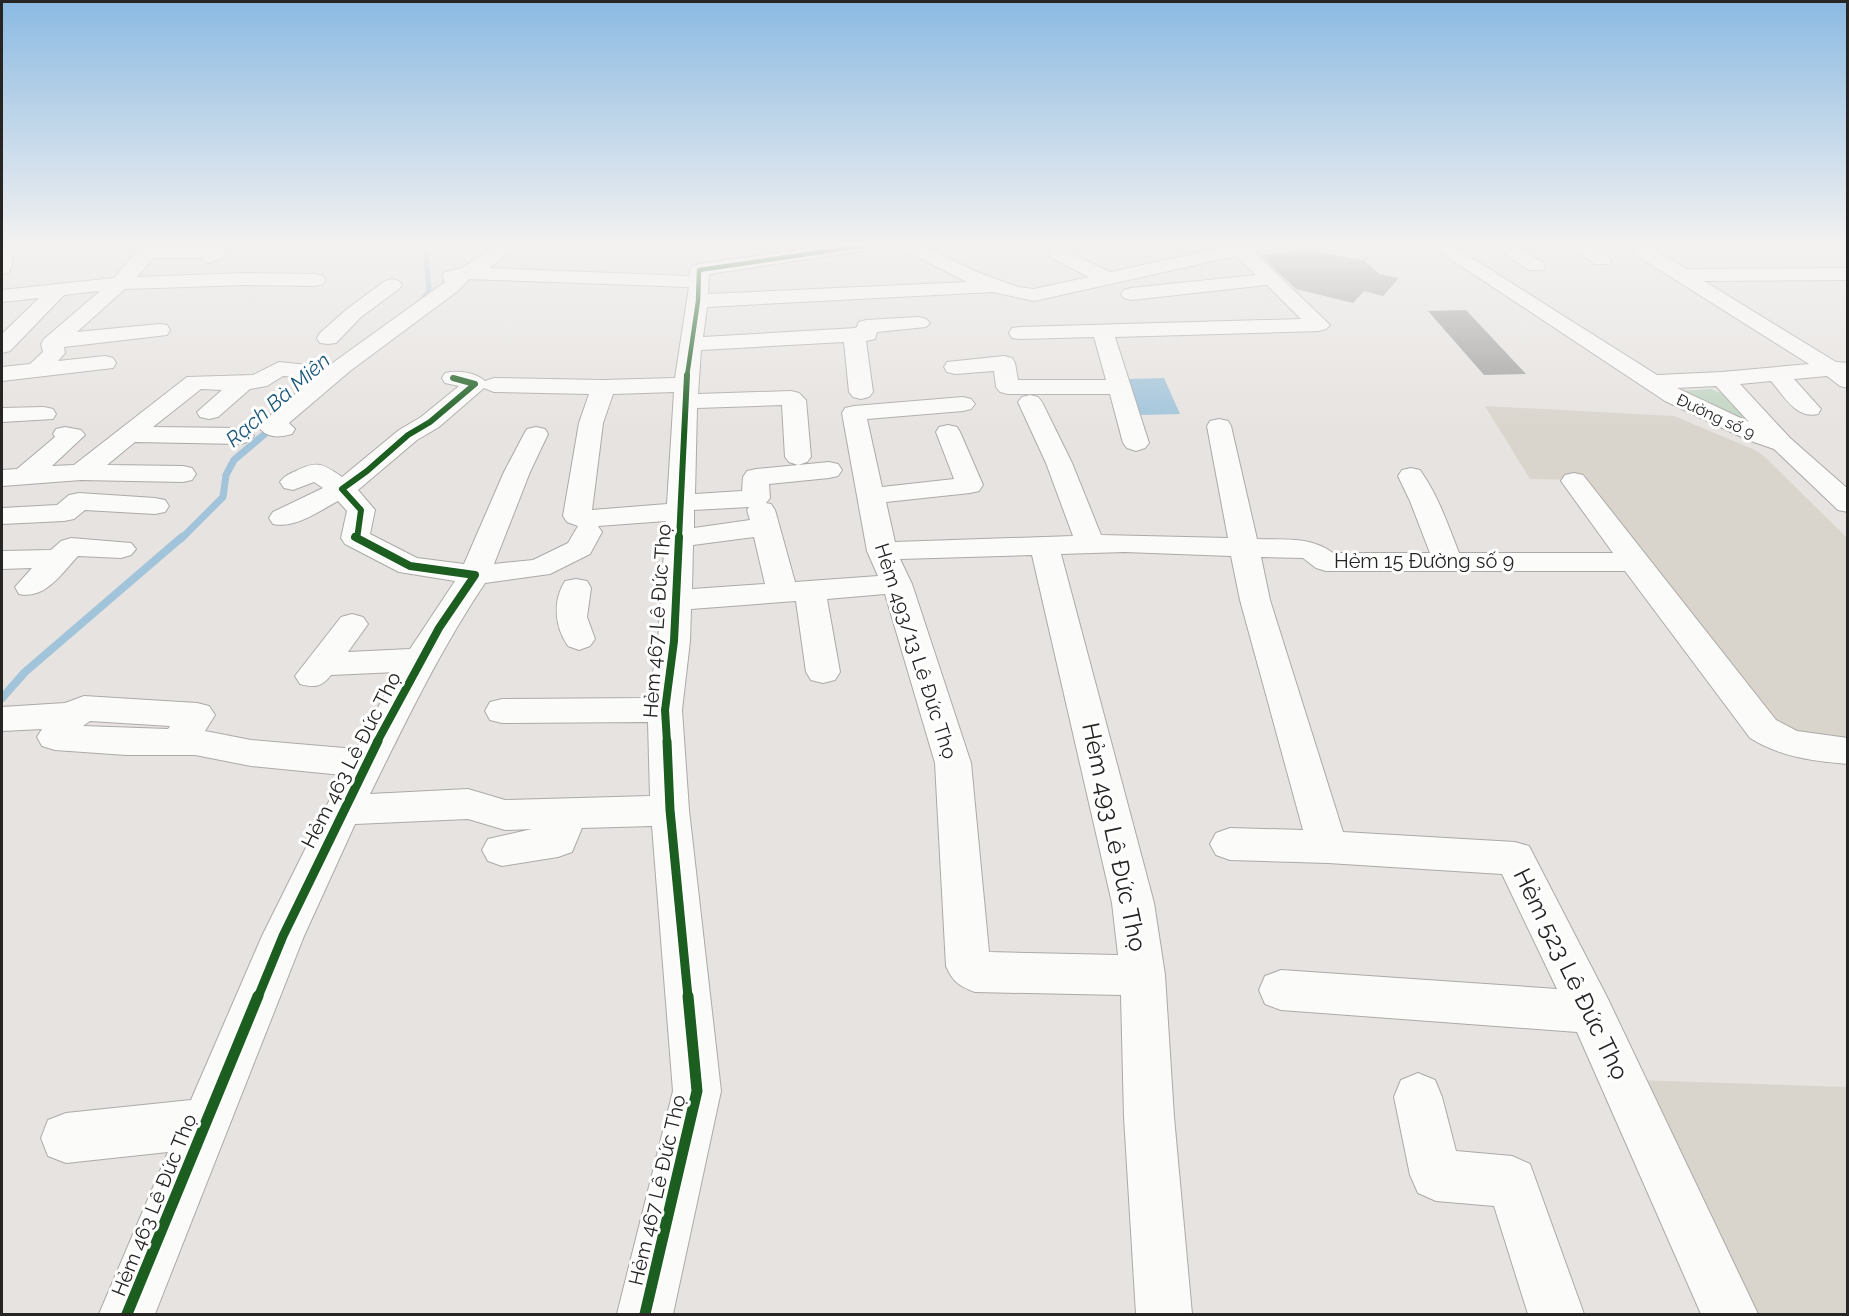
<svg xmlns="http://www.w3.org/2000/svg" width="1849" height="1316" font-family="Raleway,sans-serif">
<rect width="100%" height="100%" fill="#e6e3e0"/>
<g fill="#d9d4cc">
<path d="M1485,406L1674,416L1755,450L1765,457L1847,538V739L1789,735L1771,725L1579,480L1530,479Z"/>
<path d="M1635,1080L1847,1087V1314H1744Z"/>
</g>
<path fill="#c1d5c3" d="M1711,389L1728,396L1755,428L1680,391Z"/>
<path fill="#a1c4da" d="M1164,378L1180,414L1141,415L1127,379Z"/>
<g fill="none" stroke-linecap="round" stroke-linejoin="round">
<path stroke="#a1c4da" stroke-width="5" d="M420,303L429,291L425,246"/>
<path stroke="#a1c4da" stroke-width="7" d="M181,539L223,497L226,475L234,460L273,427"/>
<path stroke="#a1c4da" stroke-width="8" d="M2,698L25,672L182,537"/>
</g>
<g fill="#a09e9d">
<path d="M1311,250L1365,261L1379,274L1399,278L1383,296L1364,291L1353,303L1296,289L1260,255Z"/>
<path d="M1466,310L1526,374L1484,375L1428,311Z"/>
</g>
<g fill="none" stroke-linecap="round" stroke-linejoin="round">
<defs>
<g id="minor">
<path d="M141,246L217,247L224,249L226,253L224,257L209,263L201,258H153L137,277L245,273L316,274L323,276L326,280L323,284L316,286L245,285L125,289L77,332L159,324L167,325L170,330L167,335L64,347L65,353L58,361L105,356L113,358L116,363L113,368L2,381V367L30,364L43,352L41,344L44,339L100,291L64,295L10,351L2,353V334L39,298L2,302V290L114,278Z"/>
<path d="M496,246H518L489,268L689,276L692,266L699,264L824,246H871L868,250L862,251L709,274L708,294L967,282L904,250L901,246H924L977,272L1018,287L1034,289L1089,277L1050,257L1048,253L1050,249L1057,247L1110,272L1230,246H1265L1262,250L1254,252L1330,325L1326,329L1319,331L1115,337L1149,443L1145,448L1136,451L1127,448L1123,443L1110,394H1008L1000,392L996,387L994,371L955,374L947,372L944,367L947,362L1004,356L1012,358L1015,363L1018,380H1106L1094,337L1020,339L1012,338L1009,333L1012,328L1020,327L1301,319L1267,285L1131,300L1124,298L1121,294L1124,290L1131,288L1256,275L1236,256L1034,301L993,292L707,307L703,337L856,328L859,322L866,320L919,317L926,319L930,323L926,327L877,332L875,339L866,341L873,392L869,397L861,399L853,397L849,392L844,342L701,350L698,394L791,391L799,393L806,400L811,457L807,462L798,465L789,462L785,457L782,405L697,408L695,494L742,491L743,477L747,471L756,469L829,462L838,464L842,470L838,476L829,478L769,484L770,498L766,503L771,504L775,510L795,582L878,576L867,551L842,413L845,408L854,406L963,397L971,399L975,404L971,409L963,411L867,419L882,487L954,479L936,432L939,427L948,425L957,427L960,432L983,485L979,491L970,493L886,502L895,542L1073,536L1046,463L1018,402L1022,397L1030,395L1038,397L1042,402L1072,463L1101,535L1228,538L1207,426L1210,421L1219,419L1228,421L1231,426L1257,539C1284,540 1310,536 1333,553H1430L1410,501L1398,476L1402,470L1411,468L1420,470C1438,495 1448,525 1459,553H1613L1561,481L1565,475L1574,473L1583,475L1776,720L1797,731L1848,738V764C1813,761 1780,757 1750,738L1625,571H1326L1316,568L1303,558L1261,557L1270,600L1343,832L1515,842L1529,846L1607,997L1758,1314H1701L1577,1032L1281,1010L1265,1004L1259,990L1265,976L1281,970L1557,989L1502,874L1328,863L1230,860L1216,855L1210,844L1216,833L1230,828L1303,830L1240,600L1231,556L1125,552L1061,554L1154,903L1165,975L1174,1117L1192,1314H1136L1124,1117L1121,995L975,992C959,986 953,982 946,966L935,763L885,594L827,599L840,672L835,680L823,683L811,680L806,672L796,601L691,609L690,641L682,710L689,810L721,1091L673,1314H617L673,1091L652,826L582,828L572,852L558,857L502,866L488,861L482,850L488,839L532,829L505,830L468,819L355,824L304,936L155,1314H99L168,1152L66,1163L48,1156L41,1138L48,1120L66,1113L191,1100L262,936L342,775L251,766L195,755H126L55,750L42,746L37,737L42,729L2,731V707L65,703L84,696L197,703L209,706L215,715L205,731L251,740L356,749L397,672L331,675C322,687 314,688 300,684L295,676L341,617L352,614L363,617L368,624L348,652L410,649L455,581L399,572L345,544L341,538L347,511L338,501C319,511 295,529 273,524L269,518L273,512L323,488L314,482L293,490L284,488L280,482C284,476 289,474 296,471C318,460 323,464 342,477L399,430L421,417L459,386L445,383L442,378L445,373C458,370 475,372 485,381L494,378L603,380L675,378L689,287L469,279L459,290L350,371L289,423L295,429L292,434C278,438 266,438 258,426L314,378L283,376L267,386L250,389L218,417L209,419L200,417L197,412L222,390L201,389L153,427L241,428L250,431L254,436L250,441L241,444L135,442L107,465L183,466L192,468L196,474L192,480L183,482L81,480L2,486V470L17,469L55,437L53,434L56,429L65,427L81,430L85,435L52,466L74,465L187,377L253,375L279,362L327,367L445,282L442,276L445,272L462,268ZM484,388L494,392L589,394L579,423L563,516L567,522L578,526L568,543L533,560L494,564L530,472L548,434L545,429L536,427L527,429L524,434L504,472L464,564L417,558L370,534L375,510L358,490L417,440L439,427ZM674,392L667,504L592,510L603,423L613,394ZM749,507L747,510L750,520L694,528V510ZM666,521L658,641L649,698L502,699L490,702L485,711L490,720L502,723L648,722L650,796L505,800L468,789L370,794C405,723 440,650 485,583L550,574L590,554L602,532L598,526ZM754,537L765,584L692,589L693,545ZM1032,555L1112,903L1118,955L989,952L971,763L912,584L900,559ZM90,721L170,726L168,729L83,726Z"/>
<path d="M1431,246H1453L1657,375L1722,372L1809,364L1636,255L1634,251L1636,247H1650L1686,269L1848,268V280L1704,281L1836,362L1848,363V388L1840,386L1827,376L1794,379L1821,409L1818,414C1796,419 1784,396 1771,381L1740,384L1790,438L1848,489V512L1838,510L1774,449L1748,440L1665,401ZM1716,386L1749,422L1677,388Z"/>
<path d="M1493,246H1515L1543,262L1545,266L1543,270H1529Z"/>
<path d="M1570,246H1592L1611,260L1609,264H1595Z"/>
<path d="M2,248L9,250L13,262L9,272L2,274Z"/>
<path d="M392,279L399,281L402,285L399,289L361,317L336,343L328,344L320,343L317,338L320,333L347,309L385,281Z"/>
<path d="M44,407L53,409L56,414L53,419L2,422V408Z"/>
<path d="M79,493L155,498L165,500L169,506L165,512L155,514L85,510L74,519L64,521L2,524V508L57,505L69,495Z"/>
<path d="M71,538L131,543L136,549L131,555L121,558L78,556C62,573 45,600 19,594L15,587L32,568L2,569V551L51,550L61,541Z"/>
<path d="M576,579L587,581L591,588L587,617L595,639L590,646L579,650L568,646C555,627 552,602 565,581Z"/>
<path d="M1418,1073L1435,1080L1442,1097L1456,1151L1512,1156L1530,1164L1584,1314H1528L1494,1206L1436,1201L1418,1193L1410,1175L1394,1097L1401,1080Z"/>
</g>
</defs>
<use href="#minor" stroke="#acaaa8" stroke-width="2"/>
<use href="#minor" fill="#fbfbfa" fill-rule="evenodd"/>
<defs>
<path id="cycleway-far4" d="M687,376L698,301L699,270L862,246"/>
<g id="cycleway-far3">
<path d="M357,539L361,510L342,489L367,471L408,435L430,422L475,384L453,378"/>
<path d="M679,539L687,375"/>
</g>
<g id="cycleway-far2">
<path d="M355,537L410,566L475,575L439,628L377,742"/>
<path d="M667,742L665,710L674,641L679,537"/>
</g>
<g id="cycleway-far1">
<path d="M667,741L670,810L688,997"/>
<path d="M258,997L283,936L378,741"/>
</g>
<g id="cycleway">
<path d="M127,1314L258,996"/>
<path d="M645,1314L697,1091L688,996"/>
</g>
</defs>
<use href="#cycleway-far4" stroke="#fff" stroke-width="7"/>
<use href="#cycleway-far3" stroke="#fff" stroke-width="9"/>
<use href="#cycleway-far2" stroke="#fff" stroke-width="11"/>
<use href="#cycleway-far1" stroke="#fff" stroke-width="13"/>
<use href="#cycleway" stroke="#fff" stroke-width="15"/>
<use href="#cycleway-far4" stroke="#1b5e20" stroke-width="4.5"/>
<use href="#cycleway-far3" stroke="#1b5e20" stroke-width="6"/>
<use href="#cycleway-far2" stroke="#1b5e20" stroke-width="8"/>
<use href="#cycleway-far1" stroke="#1b5e20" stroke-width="9"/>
<use href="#cycleway" stroke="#1b5e20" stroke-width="11"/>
</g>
<linearGradient id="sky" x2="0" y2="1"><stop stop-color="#8bbae2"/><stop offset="0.57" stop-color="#f4f2f1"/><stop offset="1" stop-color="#f4f2f1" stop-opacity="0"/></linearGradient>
<rect width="1849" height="430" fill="url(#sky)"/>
<g text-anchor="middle" stroke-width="6" stroke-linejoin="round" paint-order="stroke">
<g font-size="16" fill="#262523" stroke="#fff">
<text transform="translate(1716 416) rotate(25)" y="6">Đường số 9</text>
</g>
<g font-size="20" fill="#262523" stroke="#fff">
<text x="1424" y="568">Hẻm 15 Đường số 9</text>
<text transform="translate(657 621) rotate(-86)" y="7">Hẻm 467 Lê Đức Thọ</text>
<text transform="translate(916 651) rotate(72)" y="7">Hẻm 493/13 Lê Đức Thọ</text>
<text transform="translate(351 760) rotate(-63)" y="7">Hẻm 463 Lê Đức Thọ</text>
<text transform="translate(657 1190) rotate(-77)" y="7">Hẻm 467 Lê Đức Thọ</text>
<text transform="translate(154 1205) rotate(-68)" y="7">Hẻm 463 Lê Đức Thọ</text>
</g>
<g font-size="21" font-style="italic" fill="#1d587a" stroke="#fff">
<text transform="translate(278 400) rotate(-41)" y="7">Rạch Bà Miên</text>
</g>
<g font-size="24" fill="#262523" stroke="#fff">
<text transform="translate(1114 837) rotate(78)" y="8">Hẻm 493 Lê Đức Thọ</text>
<text transform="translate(1571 974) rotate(64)" y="8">Hẻm 523 Lê Đức Thọ</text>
</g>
</g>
<rect width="1849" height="1316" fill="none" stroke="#262523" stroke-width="6"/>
</svg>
